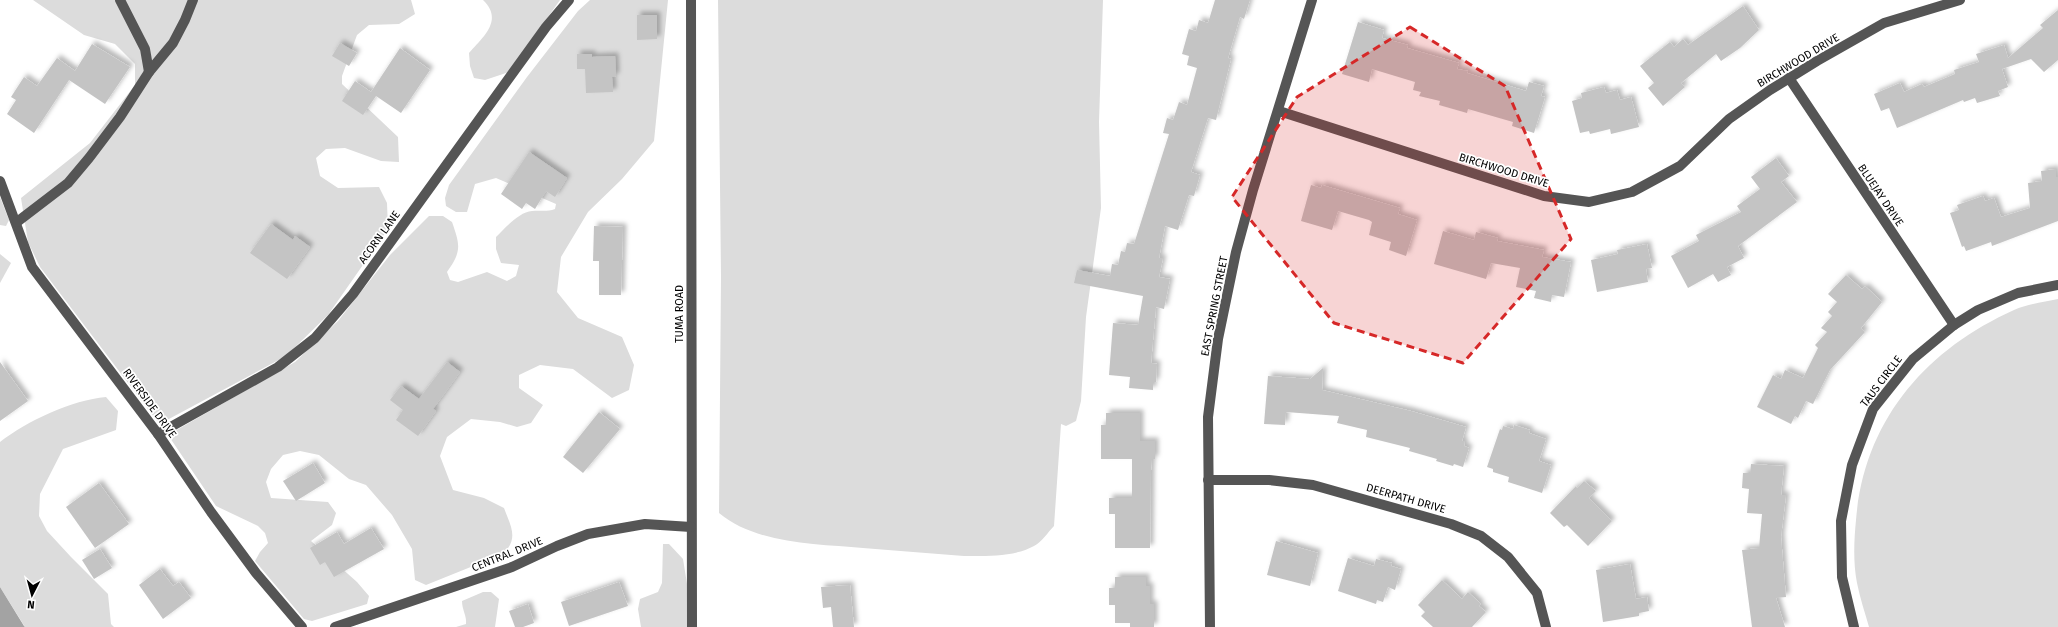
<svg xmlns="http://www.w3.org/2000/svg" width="2058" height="627" font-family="'Fira Sans',sans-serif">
<defs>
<filter id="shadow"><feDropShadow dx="3.5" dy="-3.5" stdDeviation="2" flood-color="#0004"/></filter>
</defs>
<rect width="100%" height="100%" fill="#fff"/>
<g fill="#dcdcdc">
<path d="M33,0H411L415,14L399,24L369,25L357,35L342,76V84L398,137L399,162L381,161L345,148L326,149L316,158L320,176L338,188L379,187L387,203L388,229L328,315L286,356L167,420L157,421L40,267L28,242L21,198L90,143L135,85V64L115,44L84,35Z"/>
<path d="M483,0H560L509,72L485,80L474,78L470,66L469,53C483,37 504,20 483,0Z"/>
<path d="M590,0H668L654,141L622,179L588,212L561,257L557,292L578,318L622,337L634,365L629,390L612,398L573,369L540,365L519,375V388L543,405L531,423L517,427L500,422L471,419L447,437L440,456L453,490L484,498L504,508C511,527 519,538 503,554L426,585L415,580L412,549L392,515L366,485L349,479L319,455L300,451L283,455L271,469L266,482L271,498L328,502L336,513L332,525L311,541L357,582L369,596L367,604L312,621L304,619L255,561L260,552L268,543L265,533L258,526L216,506L168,435L295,362L338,321L390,255L429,216H443L452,222C460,245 462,251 447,272L450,280L458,282L487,272L507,281L516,276L519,265L501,263L496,249V237C505,228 519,212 532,211C540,210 547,212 555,209L556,204L496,178L475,184L467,212H456L446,206L445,198L449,185L527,77L578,11Z"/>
<path d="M718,0H1103L1099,122L1101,208L1086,317L1081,401L1076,421L1066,426L1061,424L1054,526C1048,532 1042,542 1034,546C1014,557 986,556 964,556C930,553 896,551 863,548C817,544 756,544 719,513L721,277Z"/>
<path d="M0,197L9,220L6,226L0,225Z"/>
<path d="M0,254L11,263L0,283Z"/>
<path d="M2058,299V627H1869C1865,613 1860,598 1857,583C1853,563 1854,540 1856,520C1864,421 1925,350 2014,310C2027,304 2044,302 2058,299Z"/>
<path d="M106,397L118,411L116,430L63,449L40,494L39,516L47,531L71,557L108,594L111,624L114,627H25L0,587V442C27,421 72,400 106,397Z"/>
<path d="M663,544H669L683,559L687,584V627H641L638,609L640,599L658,592L662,583Z"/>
<path d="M483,592H491L499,599L495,627H456L466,624C467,616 462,610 462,601Z"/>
</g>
<path fill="#a3a3a3" d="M0,587L24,626L25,627H0Z"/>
<g fill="#c4c4c4" filter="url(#shadow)">
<path d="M1215,0H1250L1244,19L1240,17L1228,58L1231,59L1216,120L1208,118L1191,172L1200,175L1194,196L1189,195L1178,230L1165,226L1159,258H1163L1159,277L1170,279L1164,309L1156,307L1151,363L1157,364L1156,382H1153V390L1129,388L1130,377L1109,375L1113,323L1138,325L1143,296L1074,283L1077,270L1110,276L1112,264L1118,265L1121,251L1125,252L1127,243L1134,244L1169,134L1163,133L1167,118L1173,120L1179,102L1187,105L1197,68L1187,65L1189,56L1182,54L1189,29L1196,31L1199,20L1208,23Z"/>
<path d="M1743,6L1759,30L1740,48L1721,61L1716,54L1681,83L1685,87L1663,106L1648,88L1654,83L1640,66L1670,42L1674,47L1683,39L1688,45Z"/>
<path d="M2058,10V60L2044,72L2031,59L2002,69L2008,87L1998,91L2000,96L1977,103L1975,98L1964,102L1963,100L1897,128L1889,108L1881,111L1874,94L1900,83L1904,92L1922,84L1924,87L1955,74L1954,70L1979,62L1976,54L2004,45L2008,58L2043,28L2040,25Z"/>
<path d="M637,15H657V39L637,40Z"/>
<path d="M1358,22L1384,30L1382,38L1408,45L1407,48L1459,63L1457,69L1468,71L1467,73L1526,91L1529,82L1544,86L1541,96L1545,97L1534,133L1512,126L1513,122L1468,109L1467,113L1439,105L1440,101L1419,96L1421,92L1413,90L1415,82L1372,69L1369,82L1342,74Z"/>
<path d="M340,43L357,53L349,66L332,56Z"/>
<path d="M92,44L130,67L105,104L69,80L34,133L7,114L16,100L11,97L24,77L37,86L57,58L75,71Z"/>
<path d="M400,48L430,70L401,113L376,96L363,115L342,101L355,81L371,92Z"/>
<path d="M577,54H592V57L615,56L616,76L612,77L613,92L586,93L585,69H577Z"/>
<path d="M1604,87L1606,93L1617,90L1620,100L1631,97L1639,127L1611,134L1610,129L1590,134L1589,131L1580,133L1572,101L1582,98L1581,93Z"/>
<path d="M529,152L567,178L555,197L546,191L535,209L526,203L522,209L501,194Z"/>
<path d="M1776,158L1789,176L1781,182L1797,202L1738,246L1744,258L1727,267L1731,275L1718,282L1713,274L1688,288L1671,256L1699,241L1696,235L1741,212L1737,206L1760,189L1751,177Z"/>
<path d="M2056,169V177H2058V221L1992,246L1991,242L1966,251L1964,246L1962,247L1950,213L1959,210L1957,205L1983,196L1985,201L1994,198L2001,217L2030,208L2028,183L2042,181L2041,171Z"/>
<path d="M1311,185L1321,188L1322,185L1400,208L1398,214L1417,220L1406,256L1389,250L1391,242L1369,235L1372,222L1369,220L1338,211L1332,230L1301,221Z"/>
<path d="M271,224L293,240L295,236L310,247L287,279L250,253Z"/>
<path d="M594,226L623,227L621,295H599V261H593Z"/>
<path d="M1443,231L1474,240L1476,232L1498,238L1497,241L1544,250L1542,257L1571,262L1564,297L1552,295L1551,302L1534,298L1536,291L1516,287L1520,268L1491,263L1486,279L1434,264Z"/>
<path d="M1647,244L1652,268L1646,269L1648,282L1597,292L1591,260L1618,254L1617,250Z"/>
<path d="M1846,275L1862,289L1865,286L1882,302L1861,328L1865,332L1830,370L1813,404L1806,401L1798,418L1795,416L1791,424L1757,407L1773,375L1781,379L1785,370L1803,378L1818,348L1815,345L1827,332L1821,328L1832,316L1828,312L1837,302L1828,294Z"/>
<path d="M0,362L28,401L0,421Z"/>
<path d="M447,362L460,372L433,409L436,411L418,436L396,420L403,410L390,400L401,386L419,399Z"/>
<path d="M1323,368L1322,390L1411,411L1466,427L1462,441H1465L1464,446L1469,448L1463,467L1454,464L1453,466L1436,461L1437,459L1409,451L1410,448L1366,437L1367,430L1337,423L1339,416L1286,412L1285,425L1264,424L1268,376L1310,379Z"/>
<path d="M599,412L620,429L583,473L563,457Z"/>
<path d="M1106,413H1140V441H1155V459H1152L1151,470L1150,548H1115V514H1109V498H1132V459H1101V425H1106Z"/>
<path d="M1514,425L1530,430L1529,433L1546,439L1539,461L1551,465L1542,493L1508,482L1509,477L1493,472V469L1487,467L1500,429L1502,430L1503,426L1513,429Z"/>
<path d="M313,463L325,483L296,501L283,481Z"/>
<path d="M1751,464L1784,466L1781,495H1786L1781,537L1786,597L1776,598L1785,627H1752L1742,550L1759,548L1762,514L1747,513L1749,489L1742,488L1743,473H1750Z"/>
<path d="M1584,481L1596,491L1589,498L1612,521L1588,546L1567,525L1564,527L1550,513L1576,486L1577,488Z"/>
<path d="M99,483L129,524L95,548L66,507Z"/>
<path d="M371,528L384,549L334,577L325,562L320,565L310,548L337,532L344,544Z"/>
<path d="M1276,541L1318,553L1310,586L1267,575Z"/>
<path d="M100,549L112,568L94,579L82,560Z"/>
<path d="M1348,558L1374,566L1376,559L1392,563L1391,566L1401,569L1395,590L1388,587L1383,602L1377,600L1376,604L1338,591Z"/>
<path d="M1630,564L1636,599L1647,597L1649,611L1639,613V616L1603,622L1596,570Z"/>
<path d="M160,569L173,586L179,582L191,598L163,619L139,585Z"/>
<path d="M1115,577H1146V586H1150V604H1154V627H1130V623H1115V605H1109V588H1115Z"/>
<path d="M1442,580L1462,599L1468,592L1481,604L1479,606L1486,612L1472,627H1433L1421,616L1425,612L1418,605Z"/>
<path d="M619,582L628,606L569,626L561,602Z"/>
<path d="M850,585L854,627H833L831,607L823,608L821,587Z"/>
<path d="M528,604L534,623L523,627H515L509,611Z"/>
</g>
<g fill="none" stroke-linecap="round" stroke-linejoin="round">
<g stroke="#555" stroke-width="10">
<path d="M120,0L145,49L149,72"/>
<path d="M691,0L692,627"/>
<path d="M1789,78L1954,325"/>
<path d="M1279,111L1544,196L1589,202L1632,192L1680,166L1729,119L1770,90L1817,61L1884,23L1960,0"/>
<path d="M0,181L32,267L158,434L211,512L256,573L302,627"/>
<path d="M17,222L68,183L89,158L120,117L149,72L173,43L185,20L193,0"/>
<path d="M158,434L278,367L315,338L353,294L546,27L569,0"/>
<path d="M1208,480H1269L1313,485L1451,524L1481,536L1508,557L1537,593L1546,627"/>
<path d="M335,627L512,567L557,546L588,534L645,524L691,527"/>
<path d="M1210,627L1208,417L1218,339L1236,252L1253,190L1312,0"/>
<path d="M1854,627L1842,577L1841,521L1852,465L1873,409L1913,359L1954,325L1978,310L2018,293L2058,285"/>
</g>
</g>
<path fill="#d62828" fill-opacity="0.2" stroke="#d62828" stroke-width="3" stroke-dasharray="8 5" stroke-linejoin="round" d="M1410,27L1505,86L1571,239L1463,363L1334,323L1232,197L1297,97Z"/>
<g text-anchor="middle" stroke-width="3.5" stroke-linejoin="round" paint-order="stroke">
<g font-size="11" fill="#000" stroke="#fff">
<text transform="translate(1798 60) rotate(-31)" y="4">BIRCHWOOD DRIVE</text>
<text transform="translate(1504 170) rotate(17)" y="4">BIRCHWOOD DRIVE</text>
<text transform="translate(1881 195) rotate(56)" y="4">BLUEJAY DRIVE</text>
<text transform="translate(379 237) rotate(-54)" y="4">ACORN LANE</text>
<text transform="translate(1214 306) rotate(-79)" y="4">EAST SPRING STREET</text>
<text transform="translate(679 314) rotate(-90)" y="4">TUMA ROAD</text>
<text transform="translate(1881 381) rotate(-53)" y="4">TAUS CIRCLE</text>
<text transform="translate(150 403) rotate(54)" y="4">RIVERSIDE DRIVE</text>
<text transform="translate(1406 498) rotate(16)" y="4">DEERPATH DRIVE</text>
<text transform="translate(507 554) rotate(-22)" y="4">CENTRAL DRIVE</text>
</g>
</g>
<g transform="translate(32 595) rotate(186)" stroke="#ffffff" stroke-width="3" paint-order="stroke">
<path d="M0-3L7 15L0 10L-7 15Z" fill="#000000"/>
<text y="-6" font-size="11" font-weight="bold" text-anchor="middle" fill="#000000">N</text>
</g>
</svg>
